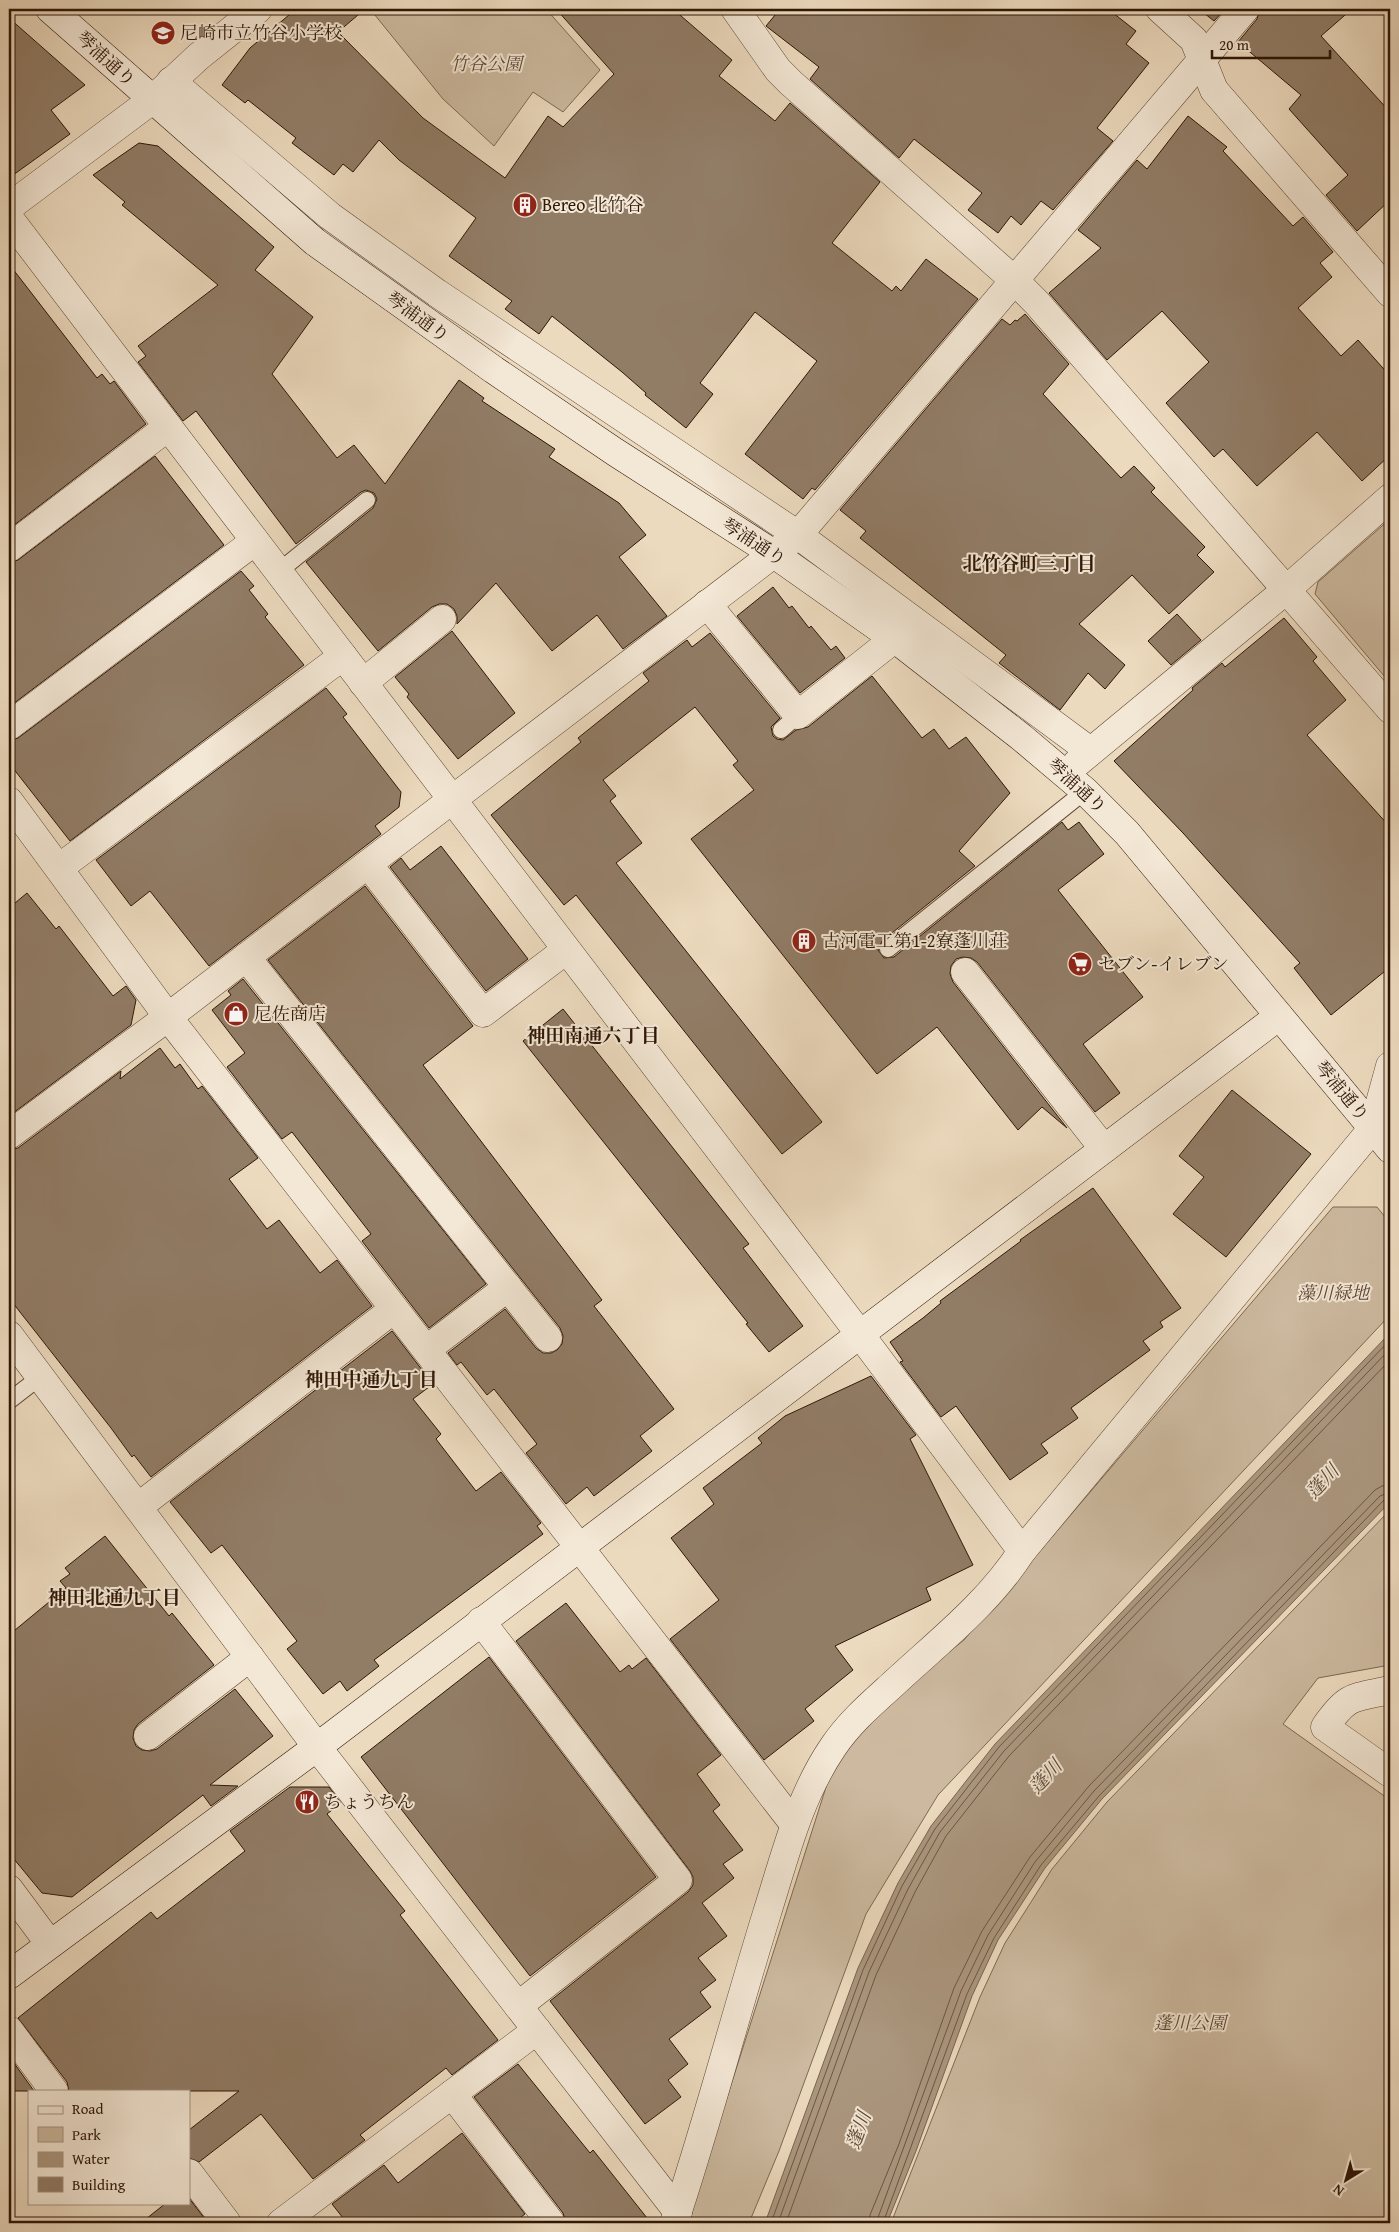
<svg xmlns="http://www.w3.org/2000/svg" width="1399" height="2232" font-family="'Gentium Book Plus','Noto Serif JP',serif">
<rect width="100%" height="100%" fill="#ecdabe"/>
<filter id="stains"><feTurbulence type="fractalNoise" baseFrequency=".004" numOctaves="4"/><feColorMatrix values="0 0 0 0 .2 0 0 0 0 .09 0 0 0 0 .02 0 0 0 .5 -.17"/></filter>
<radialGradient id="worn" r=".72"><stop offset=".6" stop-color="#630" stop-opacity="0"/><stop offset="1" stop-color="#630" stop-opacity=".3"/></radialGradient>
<g fill="#ccb99f" stroke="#7d6852">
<path d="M370,9H546L600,70L563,112L533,92L494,146L443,99Z"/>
<path d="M1390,519V683L1315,594L1318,582Z"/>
<path d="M1333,1207H1377L1390,1223V1315L938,1795L866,1914L779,2151L749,2223H687L827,1784L863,1721L964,1640Z"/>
<path d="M1390,1510V1665L1318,1678L1283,1724L1390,1800V2223H891L980,1997L1005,1943L1052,1869L1107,1802Z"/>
</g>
<path fill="#ab977f" stroke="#79634f" d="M1390,1333V1502L1102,1799L1045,1868L998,1940L972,1996L916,2151L887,2223H765L858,1968L898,1883L931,1826L995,1744Z"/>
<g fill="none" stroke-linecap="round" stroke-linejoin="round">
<g stroke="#6c5642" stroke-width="1">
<path d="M771,2223L863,1970L902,1886L935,1829L999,1747L1390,1340"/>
<path d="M778,2223L869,1972L908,1889L940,1832L1004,1751L1390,1349"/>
<path d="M786,2223L876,1975L915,1892L946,1836L1009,1756L1390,1360"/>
<path d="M869,2223L870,2215L899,2144L954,1988L982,1931L1030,1857L1089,1786L1375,1490L1382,1486L1390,1485"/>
<path d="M876,2223L961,1991L988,1935L1035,1862L1094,1791L1380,1496L1390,1492"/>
<path d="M883,2223L967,1994L994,1938L1041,1865L1099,1796L1384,1500L1390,1498"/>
</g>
</g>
<g fill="#917c66" stroke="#2e1606">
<path d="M296,9H365L338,32L423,118L505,178L548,116L563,127L614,74L556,9H673L732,60L719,76L775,121L790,103L880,182L832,243L892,291L896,286L901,291L926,259L978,299L815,490L812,488L803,499L745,454L817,361L755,312L700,383L713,394L686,428L645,395L646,393L622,372L552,316L539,334L505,309L512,301L449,256L476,218L399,160L379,140L353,172L343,164L334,175L292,143L296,138L248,100L245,103L222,85L250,48Z"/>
<path d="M780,9H1108L1136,31L1126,44L1149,63L1097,128L1113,141L1053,210L1041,201L1021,225L1011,216L998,233L968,210L982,193L914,139L899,158L810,79L819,67L766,26Z"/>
<path d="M1199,9H1225L1214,21Z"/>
<path d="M1260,9H1352L1321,36L1390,112V200L1357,231L1326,195L1348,175L1289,109L1301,95L1238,42L1257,19Z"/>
<path d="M9,18L85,85L51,110L70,134L9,178Z"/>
<path d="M1188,116L1227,147L1223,151L1293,226L1303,217L1333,252L1320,263L1332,277L1298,308L1341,356L1358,340L1390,376V455L1362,481L1317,432L1257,486L1223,449L1214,457L1166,403L1209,362L1162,311L1107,360L1049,293L1101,248L1078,230L1137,160L1147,169Z"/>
<path d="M139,143L158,146L274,247L255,270L313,317L272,374L337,458L354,445L385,484L459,380L484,398L482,401L555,449L549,457L619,503L646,535L619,557L667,616L623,649L597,615L552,651L496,583L457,624V616L454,609L447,604H439L432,607L378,651L306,562L373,508L377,499L374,493L366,490L361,492L296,544L196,411L183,421L138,362L146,356L138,346L218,285L122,205L125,202L93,175Z"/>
<path d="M9,264L97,378L102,374L110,384L114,381L146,424L9,529Z"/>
<path d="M1025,314L1069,364L1043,394L1121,478L1134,466L1155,488L1151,492L1205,547L1197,555L1214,572L1169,614L1132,575L1079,624L1125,665L1105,689L1088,673L1060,710L999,663L1006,655L860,538L866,531L840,510L1002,319L1010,325L1015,320L1017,321Z"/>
<path d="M155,456L224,545L9,707V563L18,560Z"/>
<path d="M241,571L254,586L249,590L268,614L265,617L304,665L70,841L9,763V741L18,738Z"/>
<path d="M773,587L789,608L792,606L809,628L811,626L831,650L836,646L845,658L800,693L737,616Z"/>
<path d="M1177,614L1201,640L1171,665L1148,641Z"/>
<path d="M1284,618L1317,657L1313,661L1346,700L1307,735L1390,827V967L1331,1015L1294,968L1300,963L1183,833L1114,761L1193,690L1192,688L1222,663L1225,667Z"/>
<path d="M452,631L515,713L458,759L407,697L409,694L395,677Z"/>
<path d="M710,633L780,718L771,727L773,736L777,739L783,740L796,730L808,727L872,676L922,738L934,729L949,749L966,737L1010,793L959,851L975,866L882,941L878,950L884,958L894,957L1062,822L1068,830L1079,822L1104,854L1058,890L1143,997L1083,1044L1120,1093L1095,1112L977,962L971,958L963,957L956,959L951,966L950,974L953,982L1067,1128L1042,1107L1018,1130L937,1027L877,1074L691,839L754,790L733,765L738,761L695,707L603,780L616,796L610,801L642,843L616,863L822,1122L782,1154L576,895L564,905L491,815L581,742L578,738L649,681L643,673L687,640L692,647Z"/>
<path d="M326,688L347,714L343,717L401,792L399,807L375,826L381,834L209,966L150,891L131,906L96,860Z"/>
<path d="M441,846L528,959L486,991L390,867L401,858L410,870Z"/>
<path d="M365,886L473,1026L423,1065L602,1300L594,1306L674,1409L640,1436L652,1451L594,1496L587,1487L566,1504L526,1453L537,1444L494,1389L487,1395L461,1362L457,1365L448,1353L505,1309L536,1348L543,1353H551L557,1350L562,1344L563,1336L560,1328L268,960Z"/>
<path d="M27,893L56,929L59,926L113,996L126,986L136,1000L131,1025L9,1116V908Z"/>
<path d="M243,979L486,1284L429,1328L362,1241L371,1234L292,1132L282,1139L227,1067L245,1053L212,1010L231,995L228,991Z"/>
<path d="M563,1009L749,1244L743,1248L803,1326L769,1352L746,1324L748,1323L523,1041Z"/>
<path d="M160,1048L175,1068L180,1064L198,1089L202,1086L258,1158L229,1179L267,1229L279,1220L320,1273L337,1260L372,1306L151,1477L134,1455L132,1457L111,1428L9,1298V1150L18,1148L121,1071L120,1079Z"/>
<path d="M1232,1090L1311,1154L1226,1257L1173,1214L1204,1177L1179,1156Z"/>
<path d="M1093,1188L1181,1308L1160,1322L1163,1327L1143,1341L1150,1350L1071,1408L1078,1418L1041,1444L1048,1453L1010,1480L956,1406L941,1417L900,1362L903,1361L890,1342L923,1318L941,1303L940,1301L1021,1241L1020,1240Z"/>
<path d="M392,1331L433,1384L413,1399L441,1434L436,1439L476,1491L501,1472L541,1523L537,1526L543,1534L374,1660L379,1666L347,1691L340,1681L323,1694L287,1649L297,1641L222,1545L211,1553L170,1502Z"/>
<path d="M871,1376L916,1435L910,1439L973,1565L926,1588L931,1600L835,1646L853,1670L805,1709L814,1721L764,1760L670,1639L719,1600L671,1538L714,1504L703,1488L762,1443L758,1438L785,1416Z"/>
<path d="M105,1536L169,1616L172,1613L214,1665L138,1724L134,1730L133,1738L136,1746L142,1750L150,1751L157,1749L235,1689L273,1736L210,1785L238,1786L211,1806L203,1795L72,1897L42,1893L9,1853V1635L66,1588L60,1581L70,1574L65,1568Z"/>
<path d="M566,1603L620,1672L629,1665L632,1669L646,1658L721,1755L697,1774L720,1805L713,1811L743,1850L723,1864L734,1878L702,1903L727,1936L698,1958L716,1980L700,1992L711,2007L669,2039L688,2064L668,2080L681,2097L645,2124L550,2001L688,1892L693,1885V1877L690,1871L516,1641Z"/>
<path d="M489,1657L656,1877L530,1976L361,1757Z"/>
<path d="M290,1787H329L341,1803L327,1814L405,1911L400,1915L498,2040L452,2075L446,2068L360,2135L365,2140L313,2179L261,2114L199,2162L189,2158V2130L239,2091H69L67,2082L18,2018L151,1912L157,1919L245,1851L230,1831Z"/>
<path d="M9,2056L34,2091H9Z"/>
<path d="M518,2064L590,2153L593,2150L651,2223H566L563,2213L474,2097Z"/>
<path d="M462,2133L525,2214L513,2223H347L332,2204L384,2165L398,2183Z"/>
<path d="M189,2198L208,2223H141L166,2203H189Z"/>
</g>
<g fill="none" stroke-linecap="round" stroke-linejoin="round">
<defs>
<g id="lane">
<path d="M278,572L367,500"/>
<path d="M781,730L798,715"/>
<path d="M888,949L1085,791"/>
<path d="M9,1401L40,1377"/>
</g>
<g id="street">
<path d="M735,9L778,70L791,83L1015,281L1037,303L1390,709"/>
<path d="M1160,9L1194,40L1214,90L1390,293"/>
<path d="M171,81L330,216L437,293L798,535L1090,751"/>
<path d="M9,207L152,100L198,57L258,9"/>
<path d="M9,218L859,1333L1022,1551"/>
<path d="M9,548L168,427"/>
<path d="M707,604L798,715L894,639"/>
<path d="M363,683L442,619"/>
<path d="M9,726L255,541"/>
<path d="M1077,763L1286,590L1390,498"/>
<path d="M9,801L168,1017L794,1824"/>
<path d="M368,864L483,1013L566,950"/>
<path d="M59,868L343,656"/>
<path d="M246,957L548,1338"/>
<path d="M965,972L1104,1149"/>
<path d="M9,1135L168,1017L798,535L1245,9"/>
<path d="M9,1335L317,1747L678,2212"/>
<path d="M427,1349L508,1287"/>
<path d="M138,1507L394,1309"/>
<path d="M481,1621L678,1880L518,2006"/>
<path d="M1390,1690C1353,1698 1348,1694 1325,1727L1390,1773"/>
<path d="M148,1736L250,1657"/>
<path d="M9,1889L49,1943"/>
<path d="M9,2030L54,2091"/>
<path d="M452,2094L551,2223"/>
<path d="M189,2173L227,2223"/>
<path d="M281,2223L537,2030"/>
<path d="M674,2223C708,2121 735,2016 767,1913C785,1856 799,1797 833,1747C849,1723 871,1704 892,1685C937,1643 988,1604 1022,1551L1373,1128L1390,1066"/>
</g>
<g id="secondary">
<path d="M50,9L315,242L494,370L615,452L774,554L903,645L1021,737L1085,791L1127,833L1390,1149"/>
<path d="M9,1975L317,1747L1279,1016"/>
</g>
</defs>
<use href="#lane" stroke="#5e4734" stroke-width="18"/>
<use href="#street" stroke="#5e4734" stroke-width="29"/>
<use href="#secondary" stroke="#2e1606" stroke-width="29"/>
<use href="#lane" stroke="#f3e7d5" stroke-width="16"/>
<use href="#street" stroke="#f3e7d5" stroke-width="28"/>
<use href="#secondary" stroke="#f3e7d5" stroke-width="28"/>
</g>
<defs>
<symbol id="school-disc" viewBox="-11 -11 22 22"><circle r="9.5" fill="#8f2418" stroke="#f3e7d5"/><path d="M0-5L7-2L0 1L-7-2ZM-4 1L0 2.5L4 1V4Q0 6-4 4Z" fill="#fff"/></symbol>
<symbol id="building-disc" viewBox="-11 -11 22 22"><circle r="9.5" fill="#8f2418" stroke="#f3e7d5"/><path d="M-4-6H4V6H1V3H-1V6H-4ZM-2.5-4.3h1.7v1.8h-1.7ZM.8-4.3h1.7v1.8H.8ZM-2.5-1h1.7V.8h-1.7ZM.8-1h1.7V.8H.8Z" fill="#fff"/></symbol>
<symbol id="supermarket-disc" viewBox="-11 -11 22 22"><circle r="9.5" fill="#8f2418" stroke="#f3e7d5"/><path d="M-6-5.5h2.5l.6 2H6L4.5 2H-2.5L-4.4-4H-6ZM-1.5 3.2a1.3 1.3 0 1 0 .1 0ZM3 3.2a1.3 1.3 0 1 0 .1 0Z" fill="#fff"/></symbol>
<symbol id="shop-disc" viewBox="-11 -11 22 22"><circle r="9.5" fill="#8f2418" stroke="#f3e7d5"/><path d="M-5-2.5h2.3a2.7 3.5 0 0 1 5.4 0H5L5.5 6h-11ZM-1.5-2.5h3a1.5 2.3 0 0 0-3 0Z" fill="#fff"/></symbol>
<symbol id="restaurant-disc" viewBox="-11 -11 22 22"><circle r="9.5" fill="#8f2418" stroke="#f3e7d5"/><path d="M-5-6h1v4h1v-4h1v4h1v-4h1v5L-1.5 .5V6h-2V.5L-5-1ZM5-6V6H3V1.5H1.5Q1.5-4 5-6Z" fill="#fff"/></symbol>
</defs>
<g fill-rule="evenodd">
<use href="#school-disc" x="149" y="19" width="28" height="28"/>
<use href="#building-disc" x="511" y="191" width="28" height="28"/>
<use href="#building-disc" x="790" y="927" width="28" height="28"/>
<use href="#supermarket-disc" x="1066" y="950" width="28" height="28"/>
<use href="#shop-disc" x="222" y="1000" width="28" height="28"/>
<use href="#restaurant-disc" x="293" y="1788" width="28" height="28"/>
</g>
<g text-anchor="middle" stroke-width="4" stroke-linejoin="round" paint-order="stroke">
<g font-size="18" fill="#2e1606" stroke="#f3e7d5" text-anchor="start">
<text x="180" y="39">尼崎市立竹谷小学校</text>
<text x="542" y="211">Bereo 北竹谷</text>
<text x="822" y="947">古河電工第1-2寮蓬川荘</text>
<text x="1098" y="970">セブン-イレブン</text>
<text x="254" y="1020">尼佐商店</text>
<text x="324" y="1808">ちょうちん</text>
</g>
<g font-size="18" fill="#2e1606" stroke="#f3e7d5">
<text transform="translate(106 59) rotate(42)" y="6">琴浦通り</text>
<text transform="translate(418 317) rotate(36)" y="6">琴浦通り</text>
<text transform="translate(754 542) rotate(33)" y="6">琴浦通り</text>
<text transform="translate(1077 786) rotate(42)" y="6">琴浦通り</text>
<text transform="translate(1342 1091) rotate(50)" y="6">琴浦通り</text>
</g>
<g font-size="18" font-style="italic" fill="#5d4734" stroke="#f3e7d5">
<text x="486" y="70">竹谷公園</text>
<text x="1333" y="1299">藻川緑地</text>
<text x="1190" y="2029">蓬川公園</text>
</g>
<g font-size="19" font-weight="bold" fill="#2e1606" stroke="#f3e7d5">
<text x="1029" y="570">北竹谷町三丁目</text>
<text x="593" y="1042">神田南通六丁目</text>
<text x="371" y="1386">神田中通九丁目</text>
<text x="114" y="1604">神田北通九丁目</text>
</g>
<g font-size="19" font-style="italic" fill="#604a36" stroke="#f3e7d5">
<text transform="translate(1322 1481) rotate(-47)" y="7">蓬川</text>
<text transform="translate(1045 1776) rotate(-47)" y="7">蓬川</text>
<text transform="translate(858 2130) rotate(-70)" y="7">蓬川</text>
</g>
</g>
<rect width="1399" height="2232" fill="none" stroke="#ecdabe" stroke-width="30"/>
<rect x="10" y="10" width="1379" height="2212" fill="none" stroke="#2e1606" stroke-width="2.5"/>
<rect x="15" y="15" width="1369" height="2202" fill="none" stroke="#2e1606"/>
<rect x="28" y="2090" width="162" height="115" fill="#f3e7d5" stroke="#a49382"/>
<rect x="38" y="2106" width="25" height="8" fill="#f3e7d5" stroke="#a49382"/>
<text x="72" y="2114" font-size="15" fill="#2e1606">Road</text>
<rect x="38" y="2127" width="25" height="15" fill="#ccb99f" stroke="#a49382"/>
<text x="72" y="2140" font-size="15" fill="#2e1606">Park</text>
<rect x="38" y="2152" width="25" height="15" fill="#ab977f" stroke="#a49382"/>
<text x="72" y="2164" font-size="15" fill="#2e1606">Water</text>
<rect x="38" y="2177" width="25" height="15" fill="#917c66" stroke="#a49382"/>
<text x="72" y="2190" font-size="15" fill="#2e1606">Building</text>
<g transform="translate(1346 2180) rotate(217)" stroke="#f3e7d5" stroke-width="4" paint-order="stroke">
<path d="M0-4L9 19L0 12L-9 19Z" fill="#2e1606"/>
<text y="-8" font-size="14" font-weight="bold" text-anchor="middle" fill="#2e1606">N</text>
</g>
<path d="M1212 50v8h118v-8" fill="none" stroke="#2e1606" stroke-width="2.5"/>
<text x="1219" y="50" font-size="15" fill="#2e1606" stroke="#f3e7d5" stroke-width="4" paint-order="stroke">20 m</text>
<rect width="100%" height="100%" filter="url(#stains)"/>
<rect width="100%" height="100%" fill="url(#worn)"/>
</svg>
